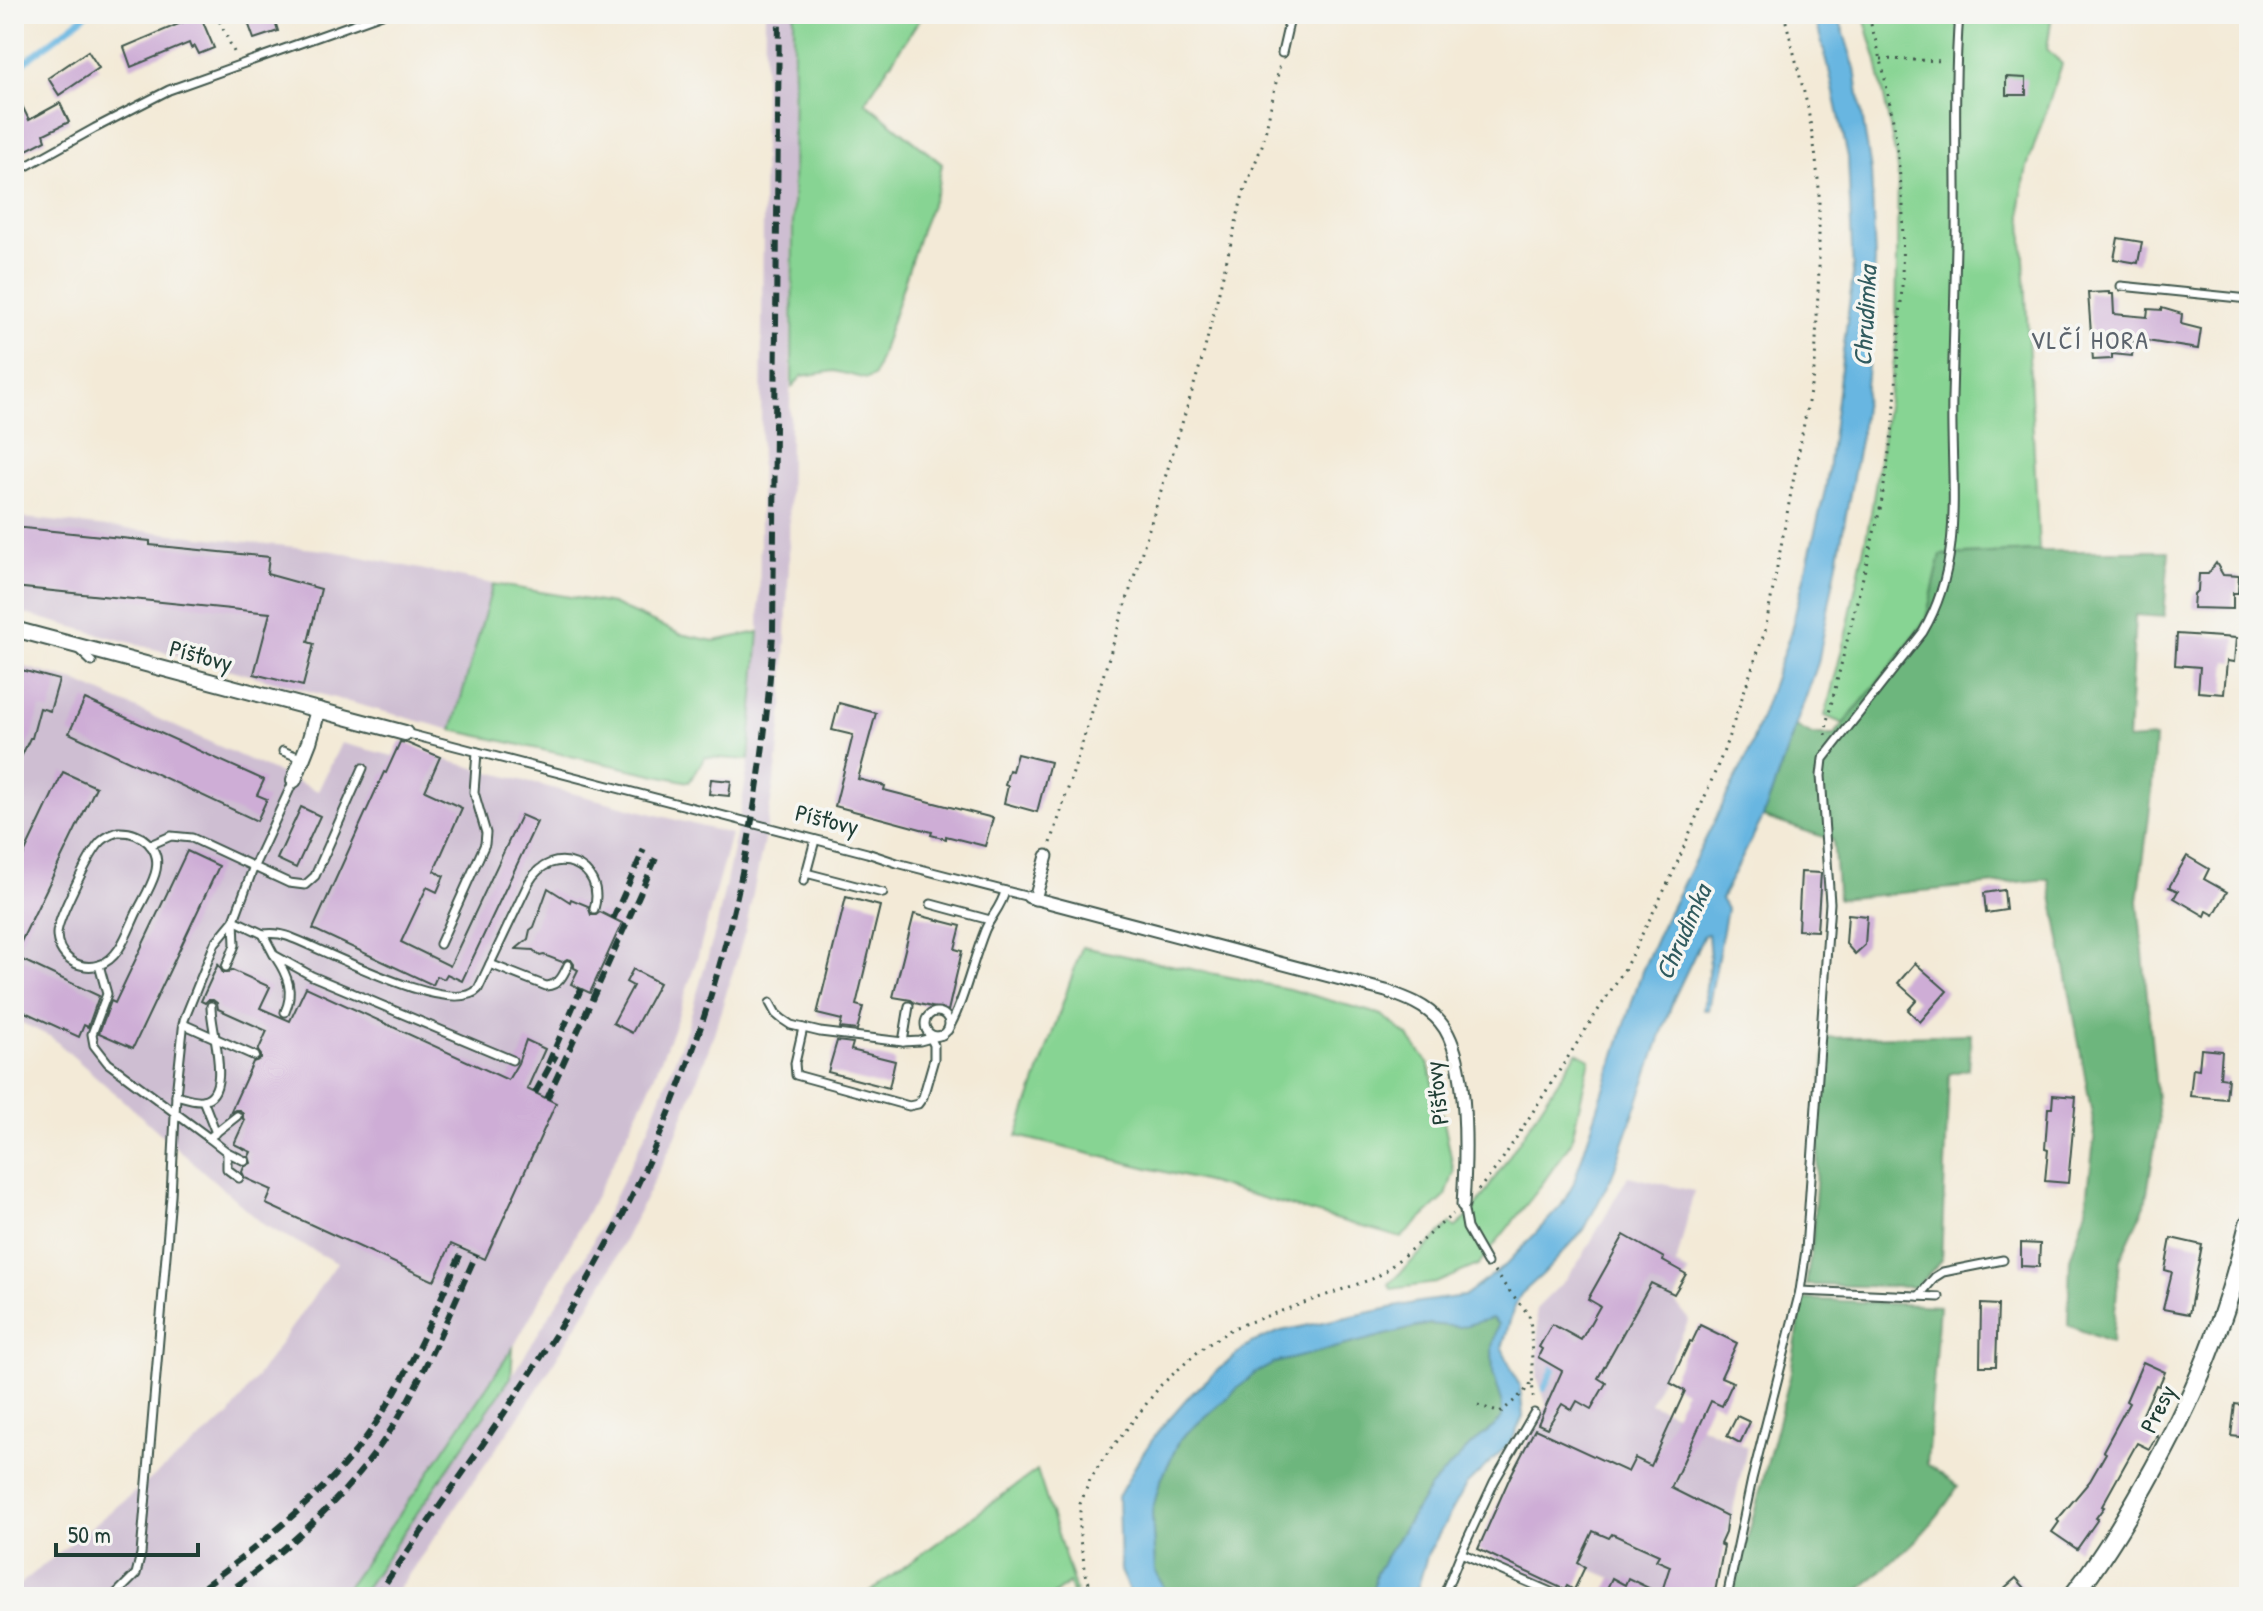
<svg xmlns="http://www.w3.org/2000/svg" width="2263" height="1611" font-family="'Patrick Hand',sans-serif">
<rect width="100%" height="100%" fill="#f6f6f2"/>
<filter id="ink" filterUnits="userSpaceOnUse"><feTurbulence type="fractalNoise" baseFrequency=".0125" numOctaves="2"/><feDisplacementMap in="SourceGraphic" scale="16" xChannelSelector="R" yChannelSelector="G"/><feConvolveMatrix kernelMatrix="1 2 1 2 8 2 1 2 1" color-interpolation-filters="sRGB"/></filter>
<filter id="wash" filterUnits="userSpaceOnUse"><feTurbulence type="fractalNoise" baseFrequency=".006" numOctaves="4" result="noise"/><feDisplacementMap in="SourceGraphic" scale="32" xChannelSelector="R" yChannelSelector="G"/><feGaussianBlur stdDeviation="1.8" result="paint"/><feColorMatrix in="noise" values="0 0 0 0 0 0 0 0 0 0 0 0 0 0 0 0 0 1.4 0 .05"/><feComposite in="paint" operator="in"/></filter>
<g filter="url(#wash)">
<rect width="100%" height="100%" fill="#f3ead7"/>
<g fill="#cebed2">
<path d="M765,14H793L789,563L783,705L777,764L767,826L745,932L712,1040L675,1138L607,1276L535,1393L393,1597H359L511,1377L582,1263L649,1127L686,1031L717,925L739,821L749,760L759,632Z"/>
<path d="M14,517L333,551L493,584L452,730L14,611Z"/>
<path d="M14,664L75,681L318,791L341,743L393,756L401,740L439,758L478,769L731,834L698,956L675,1025L648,1091L615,1159L574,1238L503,1366L340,1597H14V1589L229,1416L337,1263L264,1225L51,1037L14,1019V811L18,803L14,801Z"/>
<path d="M1628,1176L1694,1191L1676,1265L1689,1273L1674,1301L1689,1320L1650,1403L1747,1447L1714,1597H1603L1612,1578L1585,1567L1574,1590L1567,1586L1565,1590L1478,1549L1524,1448L1535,1429L1539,1427L1548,1408L1537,1378L1539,1347L1536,1309L1565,1280L1582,1257Z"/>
</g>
<g fill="#87d493" stroke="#538864" stroke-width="2">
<path d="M794,14H923L865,102L942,164L937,190L921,230L874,376L867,379L834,371L802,376L792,387Z"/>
<path d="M1863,14H2052L2047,49L2062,64L2027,167L2021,199L2039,551L1941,555L1926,619L1898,658L1844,724L1825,716L1847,629L1871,513L1896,347L1898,169L1877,61Z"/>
<path d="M493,584L612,604L680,634L714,641L759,632L749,760L705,757L689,782L452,730Z"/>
<path d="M1082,947L1289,989L1382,1015L1408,1036L1428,1063L1443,1117L1454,1172L1446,1196L1401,1238L1210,1183L1017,1136Z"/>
<path d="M1577,1052L1590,1059L1571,1142L1538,1190L1478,1265L1436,1283L1391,1289L1389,1284L1451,1223L1455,1228L1472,1213Z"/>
<path d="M513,1348L511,1377L359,1597H340L421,1484Z"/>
<path d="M1037,1470L1076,1591L1072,1593L1069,1583L1051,1597H863Z"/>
</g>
<g fill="#6db67d" stroke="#467a58" stroke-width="2">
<path d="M2039,551H2169L2164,617L2135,615L2128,740L2155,738L2151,800L2138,901L2159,1121L2145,1205L2120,1259L2112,1343L2068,1325L2070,1259L2086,1209L2095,1131L2049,879L1838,899L1833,840L1763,817L1796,726L1812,735H1834L1898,658L1926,619L1941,555Z"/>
<path d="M1971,1034L1969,1069L1949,1074L1941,1261L1916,1287L1806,1285L1812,1245L1826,1038Z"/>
<path d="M1803,1299L1939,1306L1927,1464L1958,1486C1946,1506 1931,1525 1915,1541C1895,1561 1872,1576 1853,1597H1732L1790,1377Z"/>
<path d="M1491,1318L1498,1324L1492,1347L1493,1372L1502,1401V1417L1497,1424L1472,1444L1430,1487L1376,1573L1372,1597H1169L1155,1571L1152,1512L1160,1482L1180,1439L1254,1374L1274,1363L1429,1324L1460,1327Z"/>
</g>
<path fill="#67b6e1" stroke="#437a8a" stroke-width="2" d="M1814,14H1838L1855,69L1871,171L1875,260L1870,345L1861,435L1818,663L1763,817L1721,899L1727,909L1708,1010H1703L1710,959L1708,934L1704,935L1674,998L1612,1176L1584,1230L1543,1274L1521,1294L1514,1307L1502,1348L1520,1387L1523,1416L1512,1441L1466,1485L1427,1556L1415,1597H1372L1376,1573L1430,1487L1472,1444L1497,1424L1502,1417V1401L1493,1372L1492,1347L1498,1324L1492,1318L1460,1327L1429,1324L1275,1363L1254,1374L1180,1439L1160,1482L1152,1512L1155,1571L1169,1597H1132L1120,1571L1118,1497L1139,1459L1159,1430L1187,1398L1219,1369L1251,1343L1281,1331L1419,1302L1464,1296L1507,1264L1561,1206L1573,1185L1642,971L1660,930L1748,754L1791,631L1826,486L1853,274L1848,157L1828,65Z"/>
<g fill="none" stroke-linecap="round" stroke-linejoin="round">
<g stroke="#67b6e1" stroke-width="6">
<path d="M14,70L87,14"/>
<path d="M1544,1389L1554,1367"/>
</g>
</g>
<g id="blocks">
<g fill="#ceadd6">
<path d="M245,14H273L278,31L254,39Z"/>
<path d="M200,15L214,48L199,54L195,46L191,48L189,43L131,67L124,47Z"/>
<path d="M88,51L99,68L59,95L48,78Z"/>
<path d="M2006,77L2026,78V95H2006Z"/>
<path d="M14,89L29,120L60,103L69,122L44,134L46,140L21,153L14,139Z"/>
<path d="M2118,238L2142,242L2138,263L2114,259Z"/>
<path d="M2109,292V294H2113L2114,314L2147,317L2148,309L2162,310V308L2182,314L2181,324L2201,329L2198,349L2134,339L2132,356L2112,354V359L2093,360L2088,293Z"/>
<path d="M14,527L150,541V545L269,557L267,574L321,589L308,642L314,644L303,686L254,674L270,613L14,587Z"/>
<path d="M2216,563L2223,575L2239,576L2238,593H2233V609L2193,608L2194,594L2198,590L2199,574H2208Z"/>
<path d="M2177,634L2236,638L2234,662L2227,661L2224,694L2198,692L2200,667L2175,665Z"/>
<path d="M14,668L59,680L50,711L40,708L32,738H30L14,772Z"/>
<path d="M85,699L264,780L257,795L267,799L257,821L69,733Z"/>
<path d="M839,703L876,713L858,779L885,786L884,790L993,818L985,846L946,836V839L931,835L932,832L835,806L853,735L832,730Z"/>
<path d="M400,742L407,743L440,757L425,791L462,808L434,871L444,876L437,892L427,887L401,942L450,966L521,815L537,822L462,981L447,974L444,979L437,976L433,985L313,929L384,772L386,773Z"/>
<path d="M1017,754L1050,762L1037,812L1004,803L1008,786L1005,785L1009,770L1012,771Z"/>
<path d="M63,772L96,787L14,956L99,996L88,1027L84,1025L79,1037L14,1007V875Z"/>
<path d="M711,779L731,781L729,796L709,794Z"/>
<path d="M301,807L320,816L296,868L277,859Z"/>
<path d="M187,851L219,866L133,1048L99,1033L111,1001L115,1003Z"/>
<path d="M2187,856L2209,869L2204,879L2227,892L2214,915L2207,911L2205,916L2174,898L2178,891L2169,887Z"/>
<path d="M1801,872L1821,873L1817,931L1798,930Z"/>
<path d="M548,888L570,902L571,899L588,906L591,915H596L600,912L622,923L590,993L571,984L578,970L574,968V964L571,960L567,959L562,962L544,955L540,956L533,950L516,949L528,939L530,930L534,927Z"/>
<path d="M2004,890L2006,910L1986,913L1984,893Z"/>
<path d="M846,897L880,906L856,1005L863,1007L857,1030L840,1028L842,1020L817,1014Z"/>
<path d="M914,914L961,926L955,949L962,951L948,1011L915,1003L911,1000L893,997Z"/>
<path d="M1848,914L1867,916L1865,945L1855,954L1846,944Z"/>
<path d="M1915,963L1947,991L1920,1022L1908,1010L1917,1000L1898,983Z"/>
<path d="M218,964L223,973H228L232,970L270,987L260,1008L290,1021L306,987L508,1080L518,1063L526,1040L545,1049L527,1089L556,1103L485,1259L451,1244L434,1281L266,1204L272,1190L245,1178L242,1172L244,1167L251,1163L249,1156L251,1152L234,1144L245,1120L243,1119V1114L240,1110H235L230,1113L253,1062L261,1059V1055L258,1051L267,1031L218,1009L217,1003L213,1000H208L205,1003L201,1001Z"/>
<path d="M633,969L659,983L632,1033L613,1023L633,986L626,982Z"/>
<path d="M837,1041L853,1043L851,1050L895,1061L889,1088L828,1072Z"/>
<path d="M2201,1049L2222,1051L2220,1077L2228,1078L2226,1099L2190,1096L2193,1068L2199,1069Z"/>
<path d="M2053,1095L2076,1097L2068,1183L2045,1181L2048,1150L2045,1149L2048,1108H2052Z"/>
<path d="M1624,1235L1664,1258L1663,1261L1686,1274L1674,1294L1651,1283L1598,1378L1606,1383L1591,1409L1577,1401L1572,1410L1562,1404L1547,1428L1538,1424L1562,1371L1538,1357L1542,1349L1539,1347L1552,1324L1581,1340L1600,1306L1588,1299Z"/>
<path d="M2171,1238L2202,1245L2189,1314L2163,1309L2172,1272L2165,1270Z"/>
<path d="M2021,1243L2040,1244L2039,1267L2021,1266Z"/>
<path d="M1981,1304L1998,1305L1996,1366H1980Z"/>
<path d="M1700,1325L1737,1343L1721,1377L1733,1382L1722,1406L1711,1401L1671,1488L1727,1516L1725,1533L1720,1544L1724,1546L1714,1597H1603L1612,1578L1625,1585L1628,1578L1661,1594L1670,1566L1656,1560L1659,1555L1612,1534L1609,1538L1593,1531L1578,1563L1585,1567L1574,1590L1567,1586L1565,1590L1478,1549L1510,1477L1535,1429L1628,1472L1635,1458L1651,1466L1685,1391L1670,1383L1690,1341L1692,1342Z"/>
<path d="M2143,1362L2165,1372L2159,1386L2156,1385L2138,1425L2157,1435L2149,1449L2137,1443L2102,1506L2104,1507L2096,1518L2098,1519L2077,1549L2052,1532L2059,1522L2057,1520L2090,1481L2106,1453L2103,1451L2129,1403L2126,1401Z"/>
<path d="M2235,1404L2249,1406V1438L2231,1436Z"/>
<path d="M1737,1416L1750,1422L1740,1443L1727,1436Z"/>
<path d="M2016,1578L2033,1597H1994Z"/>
</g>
</g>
</g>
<g filter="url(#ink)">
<use href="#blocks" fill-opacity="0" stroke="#3f574c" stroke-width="2"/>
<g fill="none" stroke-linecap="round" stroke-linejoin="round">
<defs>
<g id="service">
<path d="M1282,53L1291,14"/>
<path d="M14,173L95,128L169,90L382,14"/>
<path d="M2121,286L2249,299"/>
<path d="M79,650L92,662"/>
<path d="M405,733L867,853L897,863L1029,897"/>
<path d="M283,751L303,759"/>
<path d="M118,832C141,831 163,848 155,874C151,887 143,900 137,912C128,930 120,959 99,965C89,968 78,966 70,960C62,954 57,944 57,934C57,920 88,858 98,845C103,838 109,835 118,832Z"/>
<path d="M150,845L171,836L192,838L289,883L305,885L315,876L363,768"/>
<path d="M806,873L883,893"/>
<path d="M804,881L815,840"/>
<path d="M931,904L990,920"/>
<path d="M263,934L234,920L254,866L294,780"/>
<path d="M440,944L485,844L486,833L474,792L477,752"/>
<path d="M276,958C288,976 294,992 285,1012"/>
<path d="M490,964L546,986C559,985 563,976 568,965"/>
<path d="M99,965L107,994L92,1034L94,1045L108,1063L209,1138"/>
<path d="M770,1003L776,1014L782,1019L791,1025L820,1032L903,1042L920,1041L942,1035"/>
<path d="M211,1006C210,1027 234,1096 202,1100C194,1101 184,1097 176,1095L184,1020L215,943L234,920L235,945L226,967"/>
<circle cx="937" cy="1024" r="12"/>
<path d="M183,1024L255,1056"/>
<path d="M803,1028L795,1063L796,1075L909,1106L918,1104L923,1097L934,1059V1045L926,1029"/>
<path d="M948,1030C965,999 972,962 985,930C991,916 1002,906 1005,891"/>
<path d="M903,1042L909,1006"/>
<path d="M512,1060L312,976L274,955L263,934C271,933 279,933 287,936C320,947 451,1019 478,989L529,882C552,842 607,865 594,909"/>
<path d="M203,1100L216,1133"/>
<path d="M237,1116L209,1138L227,1152L245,1161"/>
<path d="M227,1152V1169L239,1178"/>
<path d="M1463,1205L1467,1228L1487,1263"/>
<path d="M1800,1291L1939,1297"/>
<path d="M1919,1296L1935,1277L1943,1272L2003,1260"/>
<path d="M1461,1553L1494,1482L1534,1413"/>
<path d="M113,1597L136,1574L141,1554L171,1196L176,1095"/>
<path d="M1443,1597L1461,1553L1562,1597"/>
<path d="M1727,1597L1752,1479L1800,1291L1806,1250L1830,903L1821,776L1823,759L1923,632C1966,559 1950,479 1952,399C1953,348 1955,297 1956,246C1957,169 1953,91 1959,14"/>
</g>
<g id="pedestrian">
<path d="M1029,897L1386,991C1406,998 1426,1005 1440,1022C1470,1057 1466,1159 1463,1205"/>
<path d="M1035,899L1047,856"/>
</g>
<g id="minor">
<path d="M14,629L405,733"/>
<path d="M294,780L309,742L318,710"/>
</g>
<path id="tertiary" d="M2072,1597C2100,1562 2123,1524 2145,1485C2194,1398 2226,1321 2249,1224"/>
</defs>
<use href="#service" stroke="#3f574c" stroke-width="11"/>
<use href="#pedestrian" stroke="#3f574c" stroke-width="15"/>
<use href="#minor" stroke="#3f574c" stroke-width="18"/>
<use href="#tertiary" stroke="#3f574c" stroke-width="22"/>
<g stroke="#3f574c" stroke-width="3" stroke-dasharray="2 6" stroke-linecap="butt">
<path d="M216,14L235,54"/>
<path d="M1881,59L1945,61"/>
<path d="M1826,735L1827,721L1881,505L1894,420L1902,286L1903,205L1895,130L1881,59L1868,14"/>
<path d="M1051,843L1203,356L1243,194L1263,143L1280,64"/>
<path d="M1478,1190L1498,1166L1624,970L1673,873L1723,753L1765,631L1815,365L1819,268V188L1815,151L1807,104L1784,14"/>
<path d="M1494,1272L1529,1315L1531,1327L1533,1400"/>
<path d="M1478,1405L1500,1413L1524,1392L1532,1382"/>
<path d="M1097,1597L1087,1579L1080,1540V1504L1090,1480L1101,1462L1161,1385L1200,1350L1233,1328L1372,1279L1383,1273L1453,1214"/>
<path d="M1134,1597L1135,1595"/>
</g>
<use href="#service" stroke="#fff" stroke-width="7"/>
<use href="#pedestrian" stroke="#fff" stroke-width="11"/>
<use href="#minor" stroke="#fff" stroke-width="14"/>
<use href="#tertiary" stroke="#fff" stroke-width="18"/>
<g stroke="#1f3d34" stroke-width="6" stroke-dasharray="12 6" stroke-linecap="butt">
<path d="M613,919L644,849"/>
<path d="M548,1064L581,989"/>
<path d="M535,1093L556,1055"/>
<path d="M547,1099L657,856"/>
<path d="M190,1597C250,1552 311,1507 358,1448C404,1389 432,1317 463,1249"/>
<path d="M222,1597C294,1544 363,1484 406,1404C432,1356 453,1305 476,1255"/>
<path d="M376,1597C450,1489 530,1384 594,1269C706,1069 760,860 773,633L779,14"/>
</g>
</g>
</g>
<g text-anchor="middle" stroke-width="7" stroke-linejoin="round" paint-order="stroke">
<g font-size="24" fill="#1f3d34" stroke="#f6f6f2">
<text transform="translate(201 656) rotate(15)" y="8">Píšťovy</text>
<text transform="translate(827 820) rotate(14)" y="8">Píšťovy</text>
<text transform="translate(1437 1093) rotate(-97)" y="8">Píšťovy</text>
<text transform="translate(2158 1409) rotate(-64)" y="8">Presy</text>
</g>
<g font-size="26" font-style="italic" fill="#315b5f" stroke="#f6f6f2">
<text transform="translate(1865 316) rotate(-87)" y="9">Chrudimka</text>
<text transform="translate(1683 932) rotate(-66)" y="9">Chrudimka</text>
</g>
<g font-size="26" letter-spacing="2" fill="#5c646d" stroke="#f6f6f2">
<text x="2090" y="349">VLČÍ HORA</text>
</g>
</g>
<rect width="2263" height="1611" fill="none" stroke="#f6f6f2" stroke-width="48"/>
<path d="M56 1543v12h142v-12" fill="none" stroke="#1f3d34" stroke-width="4"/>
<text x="68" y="1543" font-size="24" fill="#1f3d34" stroke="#f6f6f2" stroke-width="6" paint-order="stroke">50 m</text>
</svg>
